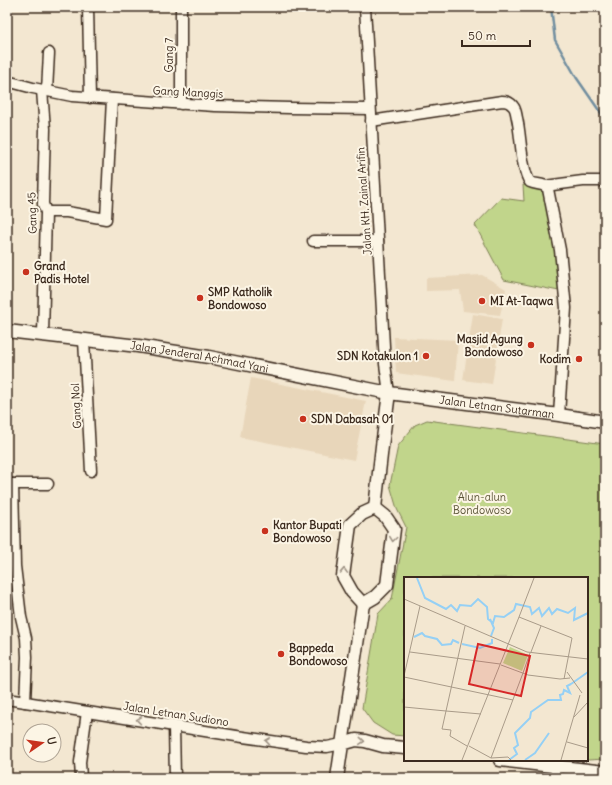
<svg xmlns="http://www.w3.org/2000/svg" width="612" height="785" font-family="Delius,sans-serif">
<rect width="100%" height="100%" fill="#f3e7d1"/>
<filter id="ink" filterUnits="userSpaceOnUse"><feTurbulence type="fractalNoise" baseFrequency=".025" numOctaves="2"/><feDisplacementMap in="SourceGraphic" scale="8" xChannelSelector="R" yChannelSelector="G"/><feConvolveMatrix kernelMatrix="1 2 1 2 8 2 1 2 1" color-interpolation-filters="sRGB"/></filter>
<g filter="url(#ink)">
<g fill="#e8d6ba">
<path d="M482,275L506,289L500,315L463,311L460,290L426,291V278Z"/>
<path d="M473,314L502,319L492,384L463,380Z"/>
<path d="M394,337L458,340L455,381L396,373Z"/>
<path d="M251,378L366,401L354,460L240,437Z"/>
</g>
<g fill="#c1d58b" stroke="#7e8054">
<path d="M523,185L541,187L557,237L559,291L504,280L475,225L501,198L524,201Z"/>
<path d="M427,420L605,444V759L588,760H586L587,578H405V736L392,735L373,723L362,708L378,614L392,599L406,527L397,509L390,485L398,446L415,425Z"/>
</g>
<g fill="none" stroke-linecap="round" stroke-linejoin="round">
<path stroke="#718e9f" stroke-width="2.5" d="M551,7L555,40L576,77L605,119"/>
<defs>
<g id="minor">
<path d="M88,7L90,98"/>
<path d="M181,7V104"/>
<path d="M365,7L385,364L389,393"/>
<path d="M7,81L33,88L72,96L215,106L290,108L370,109"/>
<path d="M42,90L45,129L43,204L46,212L43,335"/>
<path d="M47,91L49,53"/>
<path d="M371,121L502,101C507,101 510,102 513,106C516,109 516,114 517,118C521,134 521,171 530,182C536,185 545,183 548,189L560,250L566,308L559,415"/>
<path d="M545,186L583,181H605"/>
<path d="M46,212H67L106,219L112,99"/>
<path d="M313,241H378"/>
<path d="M84,340L91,471"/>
<path d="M7,484H48"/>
<path d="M13,484L15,566L21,617L26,638L27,657L25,702"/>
<path d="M7,699L236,736L306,746L327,747L342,744"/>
<path d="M174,726L175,778"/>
<path d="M81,778L80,762L87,712"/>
<path d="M555,778L557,767"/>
</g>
<g id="major">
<path id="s1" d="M7,331L138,346L209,357L389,393L559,415L605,422"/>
<path d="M375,508L382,446L389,393"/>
<path d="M363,604L352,592L343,576L350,525L362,514L375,508"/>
<path d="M363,604L375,597L387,585L394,529L385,516L375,508"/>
<path d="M342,744L356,740L365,741L383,746L405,748"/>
<path d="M500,760L605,772"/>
<path d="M337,778L363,604"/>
</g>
</defs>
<use href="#minor" stroke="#3b2a1e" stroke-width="13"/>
<use href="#major" stroke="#3b2a1e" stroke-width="15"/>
<use href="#minor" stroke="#fcf5e5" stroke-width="10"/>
<use href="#major" stroke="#fcf5e5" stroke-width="12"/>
</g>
<defs><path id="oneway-chevron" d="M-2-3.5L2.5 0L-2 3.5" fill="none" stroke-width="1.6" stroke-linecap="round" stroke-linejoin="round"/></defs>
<g stroke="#9c9082">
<use href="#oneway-chevron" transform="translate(393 539) rotate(98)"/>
<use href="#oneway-chevron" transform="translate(344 571) rotate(-88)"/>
<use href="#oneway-chevron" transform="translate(139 720) rotate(-171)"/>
<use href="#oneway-chevron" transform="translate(268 741) rotate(-172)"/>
<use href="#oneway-chevron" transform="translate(362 741) rotate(5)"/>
</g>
</g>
<g fill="#c8321e" stroke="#fcf5e5" stroke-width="1.5">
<circle cx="26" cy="272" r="4"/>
<circle cx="200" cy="298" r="4"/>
<circle cx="482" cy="301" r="4"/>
<circle cx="531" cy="345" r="4"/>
<circle cx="426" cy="356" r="4"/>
<circle cx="579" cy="359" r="4"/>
<circle cx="303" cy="419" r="4"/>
<circle cx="265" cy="531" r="4"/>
<circle cx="281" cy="654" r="4"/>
</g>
<g text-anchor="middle" stroke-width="4" stroke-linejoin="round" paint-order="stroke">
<g font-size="11" fill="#3b2a1e" stroke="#fcf5e5">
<text transform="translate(169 55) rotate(-90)" y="4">Gang 7</text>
<text transform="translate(188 92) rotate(3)" y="4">Gang Manggis</text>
<text transform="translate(364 201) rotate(-94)" y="4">Jalan KH. Zainal Arifin</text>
<text transform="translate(32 213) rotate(-92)" y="4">Gang 45</text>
<text dy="4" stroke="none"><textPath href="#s1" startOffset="194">Jalan Jenderal Achmad Yani</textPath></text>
<text transform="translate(76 406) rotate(-93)" y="4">Gang Nol</text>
<text dy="4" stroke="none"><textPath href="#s1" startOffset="496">Jalan Letnan Sutarman</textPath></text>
<text transform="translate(176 714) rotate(9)" y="4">Jalan Letnan Sudiono</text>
</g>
<g font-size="11" font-weight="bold" fill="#3b2a1e" stroke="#fcf5e5" text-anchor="start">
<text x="34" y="270">Grand<tspan x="34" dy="13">Padis Hotel</tspan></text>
<text x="208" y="296">SMP Katholik<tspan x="208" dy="13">Bondowoso</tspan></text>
<text x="490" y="305">MI At-Taqwa</text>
<text x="523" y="343" text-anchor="end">Masjid Agung<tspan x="523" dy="13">Bondowoso</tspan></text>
<text x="418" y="360" text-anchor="end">SDN Kotakulon 1</text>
<text x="571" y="363" text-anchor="end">Kodim</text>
<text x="311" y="423">SDN Dabasah 01</text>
<text x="273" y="529">Kantor Bupati<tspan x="273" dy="13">Bondowoso</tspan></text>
<text x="289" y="652">Bappeda<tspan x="289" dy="13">Bondowoso</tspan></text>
</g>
<g font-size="11" fill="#5c5539" stroke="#fcf5e5">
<text x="482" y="501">Alun-alun<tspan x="482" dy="13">Bondowoso</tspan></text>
</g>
</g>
<g transform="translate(404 577)">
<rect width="184" height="184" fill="#f3e7d1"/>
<path d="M106,70L124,78L118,94L99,86Z" fill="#c1d58b"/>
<path fill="none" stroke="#95d0f5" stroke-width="2" d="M13,1L21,21L42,32L47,28L53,34L56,28L67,29L74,22L83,30L84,42L89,46L91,39L100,40L110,33L112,27L126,30L128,37L135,31L138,39L145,31L148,37L153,32L164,36L171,31L170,43L184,36M86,42L90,51L87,59M10,60L18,56L21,59L33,62L38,68L47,67L49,63L55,66M58,67L76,71L88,66V62M167,107L184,95M105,183L113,177L110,171L114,168L111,156L126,141L127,135L144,123H157L156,118L159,117L160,113L166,116L163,109L167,107M121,183L131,176L145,156"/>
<path fill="none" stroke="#a99b89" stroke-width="1" d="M0,22L123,75L184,82M115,40L130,1M61,49L42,134L77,137M6,75L96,87M127,75L137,49M97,88L124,98L156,102L166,101M163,95L178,116M119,96L126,76M0,99L16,29M0,100L109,123M0,130L42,134L38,152L47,153L46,159L63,169M170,140L184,125M163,165L184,171M65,169L87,181L104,180L107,183M87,181L119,96M58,183L115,40L168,61L160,102M157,183L176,118"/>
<path fill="#d62828" fill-opacity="0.15" stroke="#d62828" stroke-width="2" d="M74,67L126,79L117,119L65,107Z"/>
<rect width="184" height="184" fill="none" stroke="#3b2a1e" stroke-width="2"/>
</g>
<rect width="612" height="785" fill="none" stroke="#fcf5e5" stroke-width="24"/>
<rect x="12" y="12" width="588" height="761" fill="none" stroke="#3b2a1e" stroke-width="1.5" filter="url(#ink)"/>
<g transform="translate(42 743) rotate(77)"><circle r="19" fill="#fcf5e5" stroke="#afa495"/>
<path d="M0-3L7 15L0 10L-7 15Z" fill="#c8321e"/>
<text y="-6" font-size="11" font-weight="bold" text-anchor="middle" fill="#3b2a1e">U</text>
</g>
<path d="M462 40v6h68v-6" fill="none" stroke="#3b2a1e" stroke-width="2"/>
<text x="468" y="40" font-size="12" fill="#3b2a1e" stroke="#fcf5e5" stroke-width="3" paint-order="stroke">50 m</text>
</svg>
